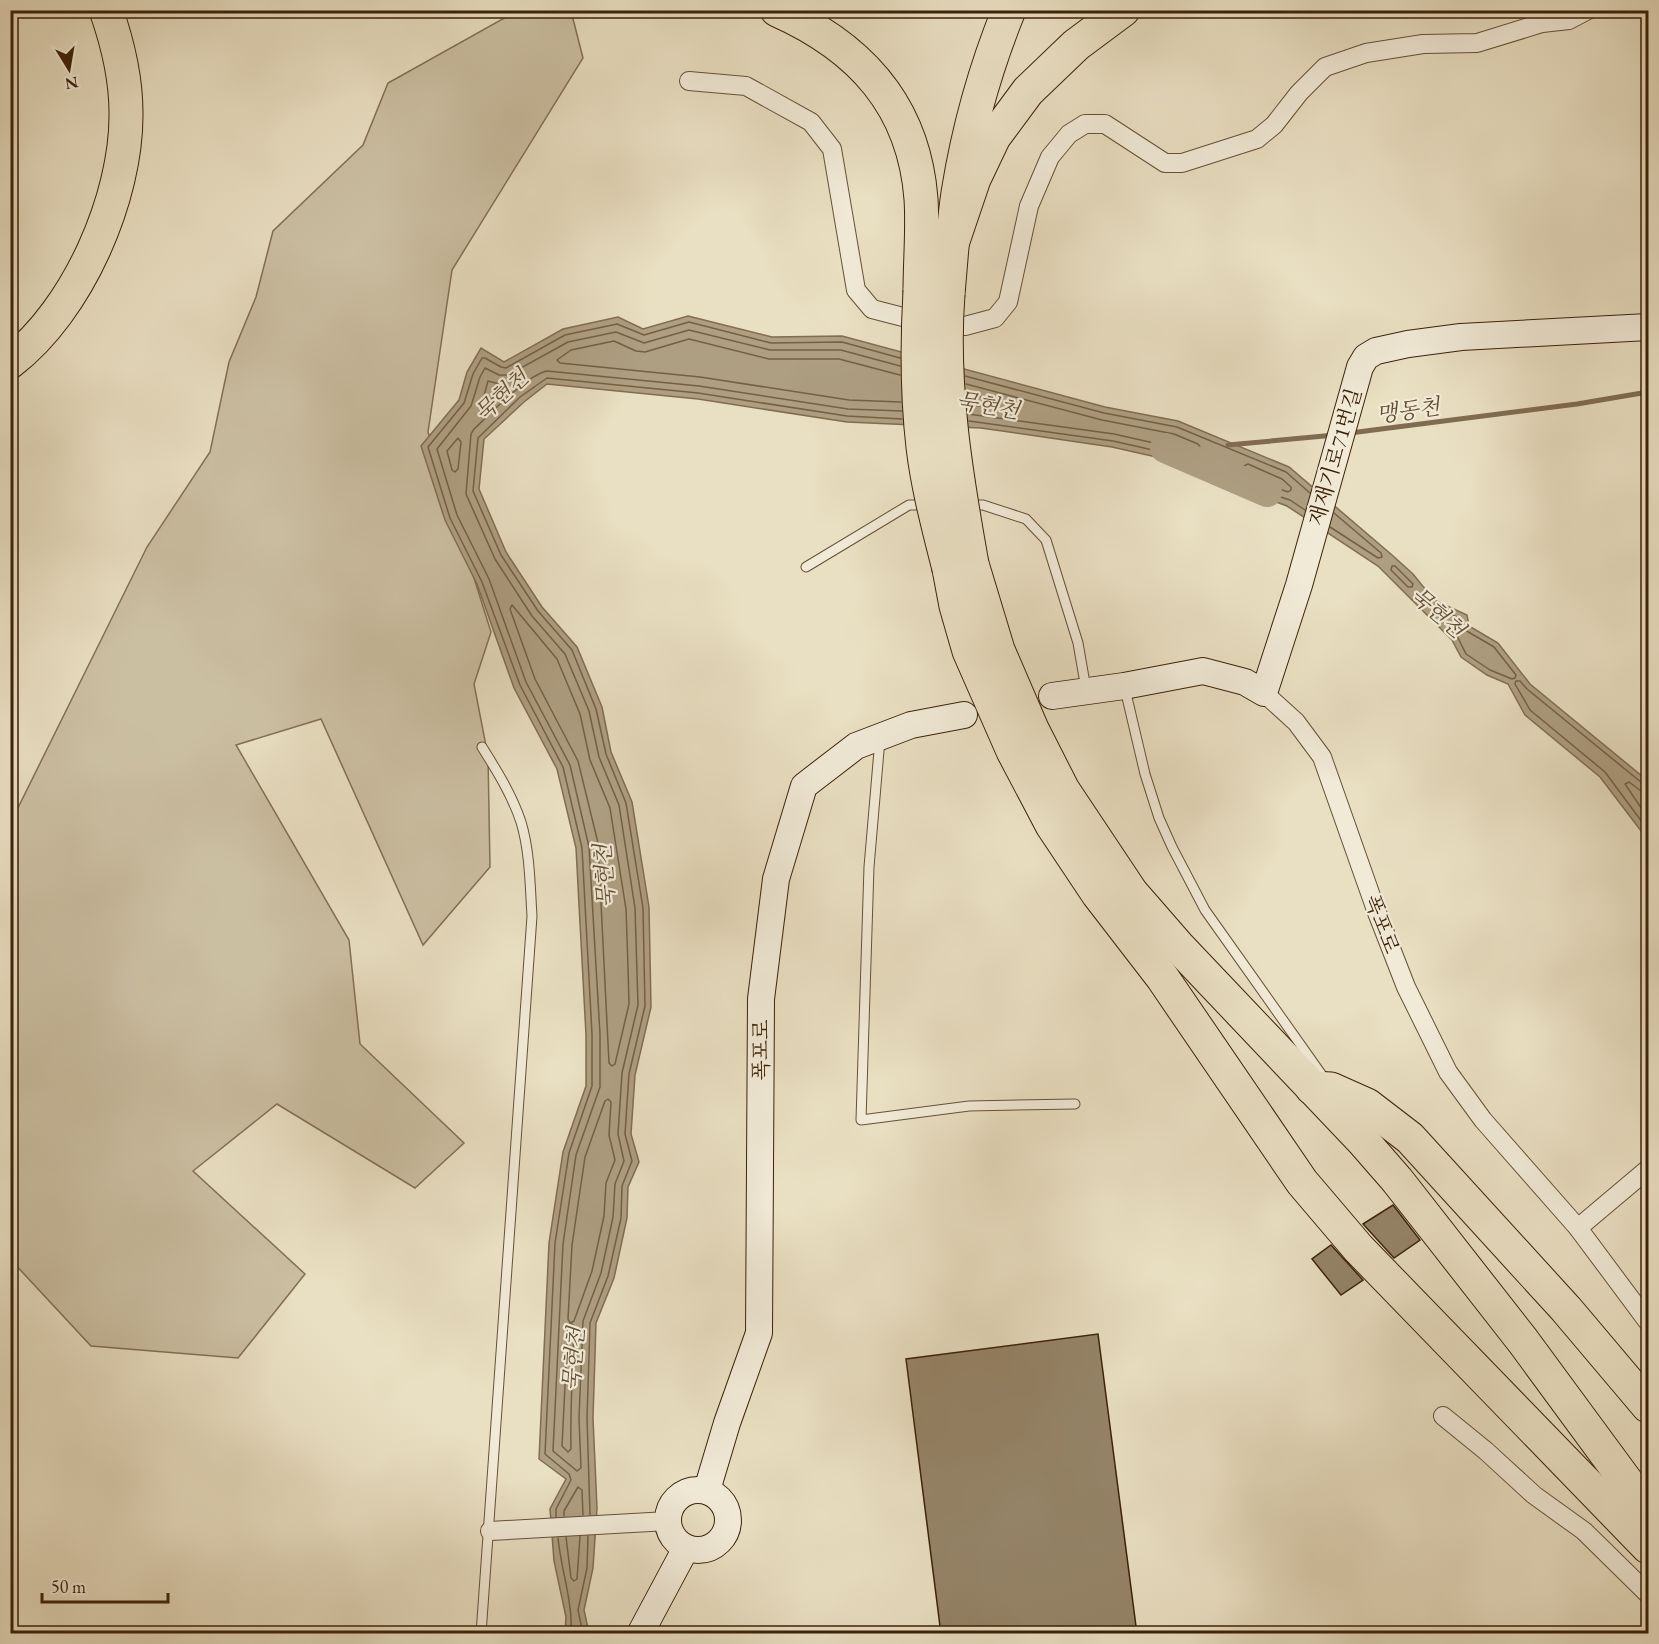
<svg xmlns="http://www.w3.org/2000/svg" width="1659" height="1644" font-family="'EB Garamond','Noto Serif KR',serif">
<rect width="100%" height="100%" fill="#e9dfc2"/>
<filter id="stains"><feTurbulence type="fractalNoise" baseFrequency=".00333" numOctaves="4"/><feColorMatrix values="0 0 0 0 .2 0 0 0 0 .09 0 0 0 0 .02 0 0 0 .5 -.17"/></filter>
<radialGradient id="worn" r=".72"><stop offset=".6" stop-color="#630" stop-opacity="0"/><stop offset="1" stop-color="#630" stop-opacity=".3"/></radialGradient>
<path fill="#cbbfa2" stroke="#837054" stroke-width="1.5" d="M517,11H571L583,58L452,270L428,432L491,632L474,684L488,756L490,867L423,945L321,719L236,745L349,940L360,1044L464,1143L415,1188L277,1104L193,1171L305,1274L238,1358L91,1346L11,1260L10,824L147,547L210,452L229,362L256,297L273,231L363,145L388,83Z"/>
<path fill="#ae9f82" stroke="#806d51" stroke-width="1.5" d="M688,316L772,337L842,336L1105,407L1178,421L1289,467L1392,555L1413,574L1434,600L1467,615L1469,626L1498,643L1530,684L1648,781V840L1600,777L1525,715L1508,684L1487,675L1461,657L1452,640L1378,566L1287,506L1263,497L1212,464L1174,461L1112,447L981,428L847,422L698,399L547,384L524,402L484,439L479,489L506,552L542,607L577,647L602,707L611,752L632,802L649,907L651,1007L635,1075L631,1134L639,1162L628,1187L627,1218L614,1278L596,1323L593,1418L597,1508L593,1568L584,1610L589,1633H565L566,1617L554,1561L550,1509L566,1479L539,1459L549,1243L563,1152L586,1086V1035L576,848L557,769L514,688L477,584L445,520L421,446L459,400L467,372L481,348L504,362L563,329L618,317L643,329Z"/>
<g fill="none" stroke-linecap="round" stroke-linejoin="round">
<g stroke="#746044" stroke-width="1.5">
<path d="M900,366L841,350H770L689,330L644,343L616,332L568,342L508,375H499L485,368L480,377L471,406L437,449L457,515L489,579L526,682L570,765L589,847L600,1034V1087L576,1155L563,1244L553,1451L577,1471L581,1468L579,1418L583,1321L601,1273L613,1217L615,1184L624,1161L618,1134L622,1073L638,1005L635,908L619,805L599,757L589,711L565,654L532,616L495,559L466,494L471,434L474,429C490,414 527,375 547,371L699,386L848,409L902,411"/>
<path d="M900,375L839,359H769L689,339L645,352L636,351L614,341L571,350L557,360L560,363L700,377L849,400L901,402"/>
<path d="M965,376L1104,413L1177,427L1286,472L1310,493"/>
<path d="M488,381L503,385L505,388L484,406L482,403Z"/>
<path d="M966,384L1102,420L1174,434L1198,444L1200,447L1197,449L1176,448L1114,434L968,414"/>
<path d="M966,393L998,402L1000,404L997,407L967,405"/>
<path d="M969,421L1113,441L1175,455L1213,458L1265,492L1290,500L1305,510"/>
<path d="M458,438L461,442L458,469L455,472L452,470L447,451Z"/>
<path d="M1248,464L1282,479L1291,487V490L1288,492L1269,485L1245,469L1244,466Z"/>
<path d="M1330,527L1378,558L1382,557L1381,553L1334,513"/>
<path d="M1392,566H1395L1413,584L1412,587H1408L1391,570Z"/>
<path d="M512,605L557,659L580,714L590,760L610,808L626,909L628,967L629,1004L615,1064L612,1066L609,1063L598,843L578,761L535,679L510,609Z"/>
<path d="M1437,608L1461,619L1465,630L1494,647L1516,675L1515,678L1512,679L1490,670L1466,654L1457,636L1434,612V609Z"/>
<path d="M1648,785L1642,783L1527,689L1520,681H1516L1515,684L1530,710L1605,772L1648,830"/>
<path d="M1648,793L1641,791L1629,782L1625,784L1648,818"/>
<path d="M608,1099L611,1102L609,1135L615,1160L606,1183L604,1216L592,1271L574,1321L570,1323L568,1319L572,1245L585,1157L605,1101Z"/>
<path d="M571,1323L574,1326C573,1367 570,1408 571,1449L568,1452L562,1446L568,1326Z"/>
<path d="M590,1515L587,1418L590,1323L608,1276L621,1218L622,1186L632,1161L625,1134L629,1074L645,1006L643,908L626,803L606,754L596,709L572,650L538,611L501,555L473,491L478,438L520,397L547,378L698,393L847,416L902,419"/>
<path d="M564,1516V1511L578,1487L582,1490L583,1515"/>
<path d="M556,1517V1509L571,1480L569,1474L545,1454L555,1243L569,1153L592,1086V1034L582,848L563,767L520,685L482,582L450,518L428,447L464,403L473,374L482,358H485L501,367L506,368L565,335L617,324L644,335L689,322L771,343L842,342L900,358"/>
<path d="M566,1537L571,1578L574,1581L577,1579L580,1536"/>
<path d="M558,1538C561,1570 573,1601 571,1634"/>
<path d="M583,1634L578,1610L587,1568L588,1536"/>
</g>
<g stroke="#806d51" stroke-width="5">
<path d="M1350,433L1577,404L1648,392"/>
<path d="M1228,445L1335,435"/>
</g>
<path stroke="#ae9f82" stroke-width="30" d="M1165,448L1267,492"/>
</g>
<g fill="#958468" stroke="#3b2207" stroke-width="1.5">
<path d="M1393,1205L1420,1240L1394,1258L1363,1224Z"/>
<path d="M1331,1245L1363,1280L1341,1295L1312,1259Z"/>
<path d="M1098,1334L1137,1634H941L906,1359Z"/>
</g>
<g fill="none" stroke-linecap="round" stroke-linejoin="round">
<defs>
<g id="lane">
<path d="M967,505H983L1026,519L1046,540L1078,643L1086,689"/>
<path d="M806,567L909,505H926"/>
<path d="M1125,689L1145,774L1159,818L1172,847L1205,910L1324,1078"/>
<path d="M880,739L869,867L861,1120L969,1106L1075,1104"/>
<path d="M481,1634L532,916C530,885 530,852 521,822C512,795 497,771 482,747"/>
</g>
<g id="street">
<path d="M689,81L746,86L811,122L832,149L856,290L872,309L903,317L965,326L995,318L1008,302L1029,206L1050,157L1069,134L1085,124H1105L1165,163H1182L1257,139L1274,125L1299,93L1325,67L1366,53L1423,44L1477,43L1542,23L1569,20L1588,10"/>
<path d="M1264,693L1296,722L1322,757L1376,910L1406,987L1448,1072L1483,1120L1578,1228L1648,1322"/>
<path d="M1578,1228L1648,1169"/>
<path d="M1443,1416L1486,1451L1534,1495L1584,1531L1648,1594"/>
<path d="M490,1531L668,1521"/>
</g>
<g id="secondary">
<path d="M1052,696L1124,686L1203,671L1245,682L1264,693L1299,585L1360,367L1366,357L1376,351L1408,344L1461,337L1648,327"/>
<circle cx="698" cy="1520" r="30"/>
<path d="M707,1490L727,1423L759,1333L761,999L776,879L804,786L856,746L911,725L964,715"/>
<path d="M640,1634L686,1548"/>
</g>
<g id="highway">
<path d="M777,10C860,47 914,105 921,199C923,229 920,261 920,291"/>
<path d="M953,241L974,179L994,137L1028,91L1076,45L1123,10"/>
<path d="M948,294C951,261 953,226 958,193C968,130 985,69 1009,10"/>
<path d="M10,362C78,310 127,197 126,113C126,77 118,44 106,10"/>
<path d="M972,564L998,650L1032,729L1063,790L1131,892L1178,946L1363,1141L1397,1180L1523,1341L1648,1511"/>
<path d="M949,569L956,606L969,651L1013,751L1052,825L1098,894L1162,977L1302,1182L1359,1249L1648,1547"/>
<path d="M1312,1088L1331,1089L1367,1105L1410,1138L1566,1309L1648,1406"/>
</g>
</defs>
<use href="#lane" stroke="#665136" stroke-width="11"/>
<use href="#street" stroke="#665136" stroke-width="20"/>
<use href="#secondary" stroke="#3b2207" stroke-width="28"/>
<use href="#highway" stroke="#3b2207" stroke-width="35"/>
<use href="#lane" stroke="#f1ead7" stroke-width="9"/>
<use href="#street" stroke="#f1ead7" stroke-width="18"/>
<use href="#secondary" stroke="#f1ead7" stroke-width="26"/>
<use href="#highway" stroke="#e9dfc2" stroke-width="33"/>
<defs>
<g id="highway-bridge">
<path d="M920,291C917,343 917,395 923,447C928,489 939,529 949,569"/>
<path d="M948,294C941,385 956,475 972,564"/>
</g>
</defs>
<use href="#highway-bridge" stroke="#3b2207" stroke-width="35" stroke-linecap="butt"/>
<use href="#highway-bridge" stroke="#e9dfc2" stroke-width="33"/>
</g>
<g text-anchor="middle" stroke-width="4.5" stroke-linejoin="round" paint-order="stroke">
<g font-size="21" fill="#3b2207" stroke="#f1ead7">
<text transform="translate(1335 457) rotate(-74)" y="7">재재기로71번길</text>
<text transform="translate(1382 924) rotate(69)" y="7">폭포로</text>
<text transform="translate(761 1050) rotate(-90)" y="7">폭포로</text>
</g>
<g font-size="22" font-style="italic" fill="#634e32" stroke="#f1ead7">
<text transform="translate(501 395) rotate(-43)" y="8">묵현천</text>
<text transform="translate(988 405) rotate(10)" y="8">묵현천</text>
<text transform="translate(1408 410) rotate(-8)" y="8">맹동천</text>
<text transform="translate(1438 612) rotate(41)" y="8">묵현천</text>
<text transform="translate(604 876) rotate(-94)" y="8">묵현천</text>
<text transform="translate(573 1359) rotate(-85)" y="8">묵현천</text>
</g>
</g>
<rect width="1659" height="1644" fill="none" stroke="#e9dfc2" stroke-width="36"/>
<rect x="12" y="12" width="1635" height="1620" fill="none" stroke="#3b2207" stroke-width="3"/>
<rect x="18" y="18" width="1623" height="1608" fill="none" stroke="#3b2207" stroke-width="1.5"/>
<g transform="translate(69 69) rotate(169)" stroke="#f1ead7" stroke-width="4.5" paint-order="stroke">
<path d="M0-4.5L10 22L0 15L-10 22Z" fill="#3b2207"/>
<text y="-9" font-size="16" font-weight="bold" text-anchor="middle" fill="#3b2207">N</text>
</g>
<path d="M42 1593v9h126v-9" fill="none" stroke="#3b2207" stroke-width="3"/>
<text x="51" y="1593" font-size="18" fill="#3b2207" stroke="#f1ead7" stroke-width="4.5" paint-order="stroke">50 m</text>
<rect width="100%" height="100%" filter="url(#stains)"/>
<rect width="100%" height="100%" fill="url(#worn)"/>
</svg>
